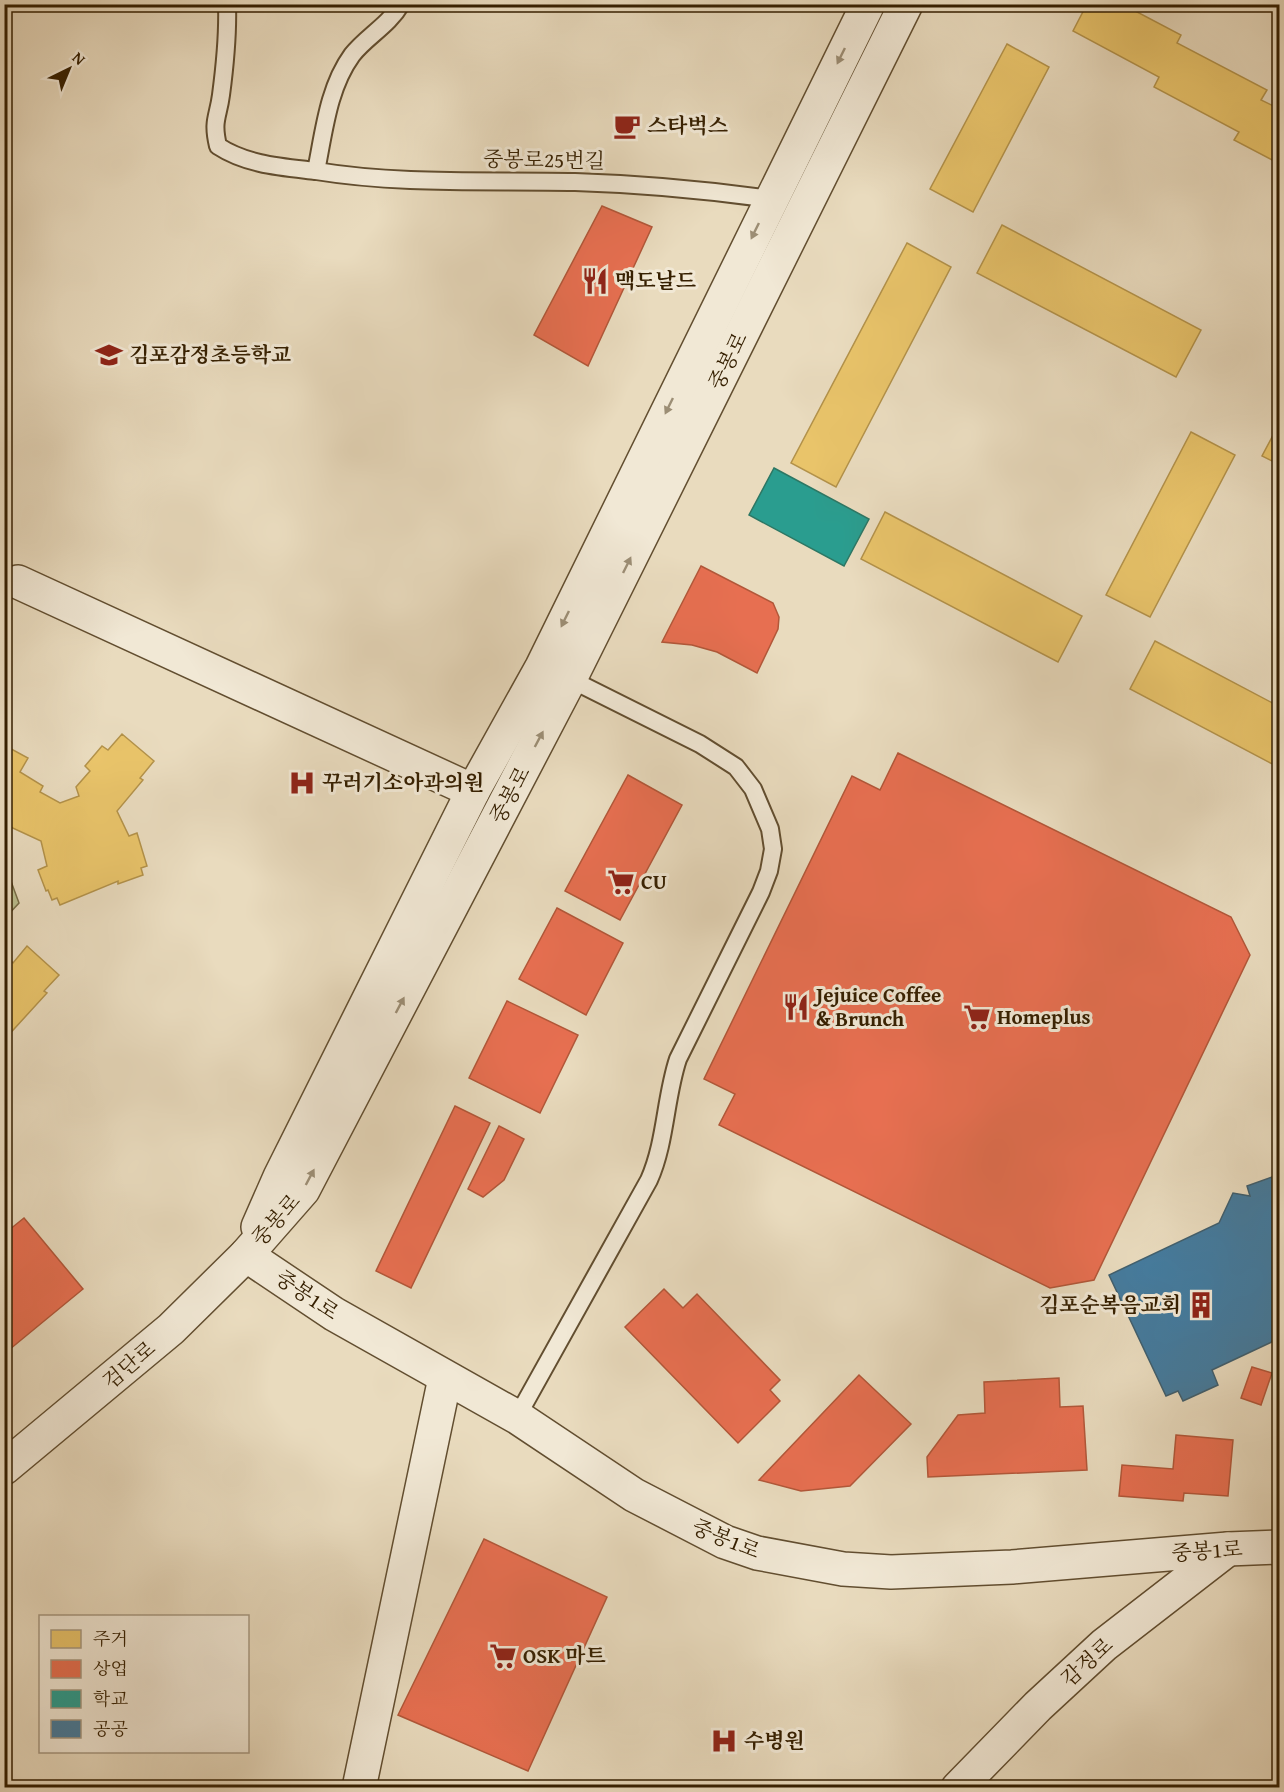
<svg xmlns="http://www.w3.org/2000/svg" width="1284" height="1792" font-family="'Gentium Book Plus','Noto Serif KR',serif">
<rect width="100%" height="100%" fill="#e9dbbe"/>
<filter id="stains"><feTurbulence type="fractalNoise" baseFrequency=".00333" numOctaves="4"/><feColorMatrix values="0 0 0 0 .2 0 0 0 0 .09 0 0 0 0 .02 0 0 0 .5 -.17"/></filter>
<radialGradient id="worn" r=".72"><stop offset=".6" stop-color="#630" stop-opacity="0"/><stop offset="1" stop-color="#630" stop-opacity=".3"/></radialGradient>
<path fill="#bbbe8e" stroke="#786e47" stroke-width="1.5" d="M5,865L19,903L5,918H4Z"/>
<g fill="#e9c46a" stroke="#b3924a" stroke-width="1.5">
<path d="M1087,4H1122L1181,35L1177,43L1267,90L1261,100L1280,109V164L1234,140L1239,132L1154,87L1159,77L1073,31Z"/>
<path d="M1007,44L1049,67L973,212L930,189Z"/>
<path d="M1002,225L1201,330L1176,377L977,273Z"/>
<path d="M907,243L951,267L836,487L791,463Z"/>
<path d="M1280,422V465L1262,456Z"/>
<path d="M1191,432L1235,455L1150,617L1106,595Z"/>
<path d="M885,512L1082,616L1058,662L861,559Z"/>
<path d="M1155,641L1280,707V768L1130,689Z"/>
<path d="M122,734L154,761L140,778L143,780L117,811L129,836L137,833L147,866L141,868L143,875L118,884V881L60,905L57,898L52,900L48,890L46,891L38,870L47,866L41,841L4,824V745L28,758L20,772L43,786L40,792L60,803L79,796L76,787L90,771L85,766L102,746L108,750Z"/>
<path d="M27,946L59,975L44,991L47,993L4,1040V961L8,958L13,963Z"/>
</g>
<g fill="#e76f51" stroke="#b25739" stroke-width="1.5">
<path d="M602,206L652,227L588,366L534,335Z"/>
<path d="M701,566L773,603L779,617L778,629L757,673L717,652L692,645L662,642Z"/>
<path d="M898,753L1231,917L1250,955L1094,1280L1050,1288L719,1125L735,1094L704,1079L852,776L880,790Z"/>
<path d="M628,775L682,805L620,920L565,891Z"/>
<path d="M557,908L623,943L586,1015L519,979Z"/>
<path d="M507,1001L578,1035L540,1113L469,1078Z"/>
<path d="M455,1106L490,1123L411,1288L376,1271Z"/>
<path d="M499,1126L524,1139L504,1180L483,1197L468,1189Z"/>
<path d="M24,1218L83,1289L4,1354V1234Z"/>
<path d="M664,1289L683,1308L697,1294L780,1380L770,1390L780,1401L738,1443L625,1327Z"/>
<path d="M1252,1367L1272,1373L1261,1405L1241,1398Z"/>
<path d="M859,1375L911,1424L850,1486L801,1491L759,1480Z"/>
<path d="M1059,1378L1060,1407L1083,1406L1087,1470L928,1477L927,1457L958,1415L985,1413L984,1382Z"/>
<path d="M1176,1435L1233,1440L1228,1496L1184,1493L1183,1501L1119,1496L1122,1465L1173,1469Z"/>
<path d="M484,1539L607,1597L528,1771L398,1715Z"/>
</g>
<path fill="#2a9d8f" stroke="#2d7764" stroke-width="1.5" d="M774,468L869,519L844,566L749,515Z"/>
<path fill="#457b9d" stroke="#405f6e" stroke-width="1.5" d="M1272,1177L1275,1187L1280,1186L1278,1339L1212,1370L1218,1385L1183,1401L1178,1391L1166,1396L1109,1275L1219,1223L1233,1193L1250,1196L1247,1186Z"/>
<g fill="none" stroke-linecap="round" stroke-linejoin="round">
<defs>
<g id="service">
<path d="M227,4C228,34 225,65 221,95C218,118 212,120 218,146C247,165 282,167 316,171"/>
<path d="M401,4C389,25 366,37 352,55C328,88 324,132 316,171C402,185 488,180 575,182C641,184 706,190 771,199"/>
<path d="M517,1417L649,1180C666,1142 665,1098 678,1059L761,892L769,871L773,849L770,829L753,789L736,767L700,744L564,676"/>
</g>
<g id="minor">
<path d="M18,582L473,791"/>
<path d="M359,1788L445,1378"/>
</g>
<g id="tertiary">
<path d="M258,1227L280,1177L473,791L542,667L868,4"/>
<path d="M246,1255L334,1314L517,1417L634,1495L725,1542L757,1553L843,1569L891,1572L1012,1567L1228,1549L1280,1547"/>
<path d="M4,1468L171,1329L246,1255L303,1190L570,679L906,4"/>
<path d="M958,1788L1038,1706L1104,1645L1228,1549"/>
</g>
</defs>
<use href="#service" stroke="#624e30" stroke-width="20"/>
<use href="#minor" stroke="#624e30" stroke-width="36"/>
<use href="#tertiary" stroke="#624e30" stroke-width="36"/>
<use href="#service" stroke="#f1e8d5" stroke-width="16"/>
<use href="#minor" stroke="#f1e8d5" stroke-width="33"/>
<use href="#tertiary" stroke="#f1e8d5" stroke-width="33"/>
</g>
<defs><path id="oneway-solid" d="M-6-.8H1V-3.2L6.5 0L1 3.2V.8H-6Z" transform="scale(1.5)"/></defs>
<g fill="#9c8e75">
<use href="#oneway-solid" transform="translate(841 56) rotate(116)"/>
<use href="#oneway-solid" transform="translate(755 231) rotate(116)"/>
<use href="#oneway-solid" transform="translate(669 406) rotate(116)"/>
<use href="#oneway-solid" transform="translate(627 565) rotate(-64)"/>
<use href="#oneway-solid" transform="translate(565 619) rotate(116)"/>
<use href="#oneway-solid" transform="translate(539 739) rotate(-62)"/>
<use href="#oneway-solid" transform="translate(400 1005) rotate(-62)"/>
<use href="#oneway-solid" transform="translate(310 1177) rotate(-62)"/>
</g>
<defs>
<symbol id="cafe-bare" viewBox="-9 -9 18 18"><path d="M-5.5-4.5H6V0H3Q3 3.5 0 3.5H-2.5Q-5.5 3.5-5.5 0ZM3-3.2v2h1.7v-2ZM-6 4.5H4V6H-6Z" fill="#8f2418" stroke="#f1e8d5" stroke-width="2.5" paint-order="stroke"/></symbol>
<symbol id="restaurant-bare" viewBox="-9 -9 18 18"><path d="M-5-6h1v4h1v-4h1v4h1v-4h1v5L-1.5 .5V6h-2V.5L-5-1ZM5-6V6H3V1.5H1.5Q1.5-4 5-6Z" fill="#8f2418" stroke="#f1e8d5" stroke-width="2.5" paint-order="stroke"/></symbol>
<symbol id="school-bare" viewBox="-9 -9 18 18"><path d="M0-5L7-2L0 1L-7-2ZM-4 1L0 2.5L4 1V4Q0 6-4 4Z" fill="#8f2418" stroke="#f1e8d5" stroke-width="2.5" paint-order="stroke"/></symbol>
<symbol id="hospital-bare" viewBox="-9 -9 18 18"><path d="M-5-5h3v3.5h4V-5h3V5h-3V1.5h-4V5h-3Z" fill="#8f2418" stroke="#f1e8d5" stroke-width="2.5" paint-order="stroke"/></symbol>
<symbol id="supermarket-bare" viewBox="-9 -9 18 18"><path d="M-6-5.5h2.5l.6 2H6L4.5 2H-2.5L-4.4-4H-6ZM-1.5 3.2a1.3 1.3 0 1 0 .1 0ZM3 3.2a1.3 1.3 0 1 0 .1 0Z" fill="#8f2418" stroke="#f1e8d5" stroke-width="2.5" paint-order="stroke"/></symbol>
<symbol id="building-bare" viewBox="-9 -9 18 18"><path d="M-4-6H4V6H1V3H-1V6H-4ZM-2.5-4.3h1.7v1.8h-1.7ZM.8-4.3h1.7v1.8H.8ZM-2.5-1h1.7V.8h-1.7ZM.8-1h1.7V.8H.8Z" fill="#8f2418" stroke="#f1e8d5" stroke-width="2.5" paint-order="stroke"/></symbol>
</defs>
<g fill-rule="evenodd">
<use href="#cafe-bare" x="608" y="107" width="38" height="38"/>
<use href="#restaurant-bare" x="576" y="262" width="38" height="38"/>
<use href="#school-bare" x="90" y="336" width="38" height="38"/>
<use href="#hospital-bare" x="283" y="764" width="38" height="38"/>
<use href="#supermarket-bare" x="602" y="863" width="38" height="38"/>
<use href="#restaurant-bare" x="777" y="988" width="38" height="38"/>
<use href="#supermarket-bare" x="958" y="998" width="38" height="38"/>
<use href="#building-bare" x="1182" y="1286" width="38" height="38"/>
<use href="#supermarket-bare" x="484" y="1637" width="38" height="38"/>
<use href="#hospital-bare" x="705" y="1722" width="38" height="38"/>
</g>
<g text-anchor="middle" stroke-width="6" stroke-linejoin="round" paint-order="stroke">
<g font-size="21" font-weight="bold" fill="#351f00" stroke="#f1e8d5" text-anchor="start">
<text x="647" y="133">스타벅스</text>
<text x="615" y="288">맥도날드</text>
<text x="129" y="362">김포감정초등학교</text>
<text x="322" y="790">꾸러기소아과의원</text>
<text x="641" y="889">CU</text>
<text x="816" y="1002">Jejuice Coffee<tspan x="816" dy="24">&amp; Brunch</tspan></text>
<text x="997" y="1024">Homeplus</text>
<text x="1181" y="1312" text-anchor="end">김포순복음교회</text>
<text x="523" y="1663">OSK 마트</text>
<text x="744" y="1748">수병원</text>
</g>
<g font-size="21" fill="#351f00" stroke="#f1e8d5">
<text transform="translate(544 160) rotate(1)" y="7">중봉로25번길</text>
<text transform="translate(728 361) rotate(-64)" y="7">중봉로</text>
<text transform="translate(510 795) rotate(-62)" y="7">중봉로</text>
<text transform="translate(276 1220) rotate(-49)" y="7">중봉로</text>
<text transform="translate(307 1295) rotate(34)" y="7">중봉1로</text>
<text transform="translate(129 1365) rotate(-40)" y="7">검단로</text>
<text transform="translate(726 1539) rotate(22)" y="7">중봉1로</text>
<text transform="translate(1207 1551) rotate(-4)" y="7">중봉1로</text>
<text transform="translate(1087 1662) rotate(-42)" y="7">감정로</text>
</g>
</g>
<rect width="1284" height="1792" fill="none" stroke="#e9dbbe" stroke-width="24"/>
<rect x="6" y="6" width="1272" height="1780" fill="none" stroke="#351f00" stroke-width="3"/>
<rect x="12" y="12" width="1260" height="1768" fill="none" stroke="#351f00" stroke-width="1.5"/>
<rect x="39" y="1615" width="210" height="138" fill="#f1e8d5" stroke="#a69880" stroke-width="1.5"/>
<rect x="51" y="1630" width="30" height="18" fill="#e9c46a" stroke="#a69880" stroke-width="1.5"/>
<text x="93" y="1645" font-size="18" fill="#351f00">주거</text>
<rect x="51" y="1660" width="30" height="18" fill="#e76f51" stroke="#a69880" stroke-width="1.5"/>
<text x="93" y="1675" font-size="18" fill="#351f00">상업</text>
<rect x="51" y="1690" width="30" height="18" fill="#2a9d8f" stroke="#a69880" stroke-width="1.5"/>
<text x="93" y="1705" font-size="18" fill="#351f00">학교</text>
<rect x="51" y="1720" width="30" height="18" fill="#457b9d" stroke="#a69880" stroke-width="1.5"/>
<text x="93" y="1735" font-size="18" fill="#351f00">공공</text>
<g transform="translate(69 69) rotate(43)" stroke="#f1e8d5" stroke-width="4.5" paint-order="stroke">
<path d="M0-4.5L10 22L0 15L-10 22Z" fill="#351f00"/>
<text y="-9" font-size="16" font-weight="bold" text-anchor="middle" fill="#351f00">N</text>
</g>
<rect width="100%" height="100%" filter="url(#stains)"/>
<rect width="100%" height="100%" fill="url(#worn)"/>
</svg>
